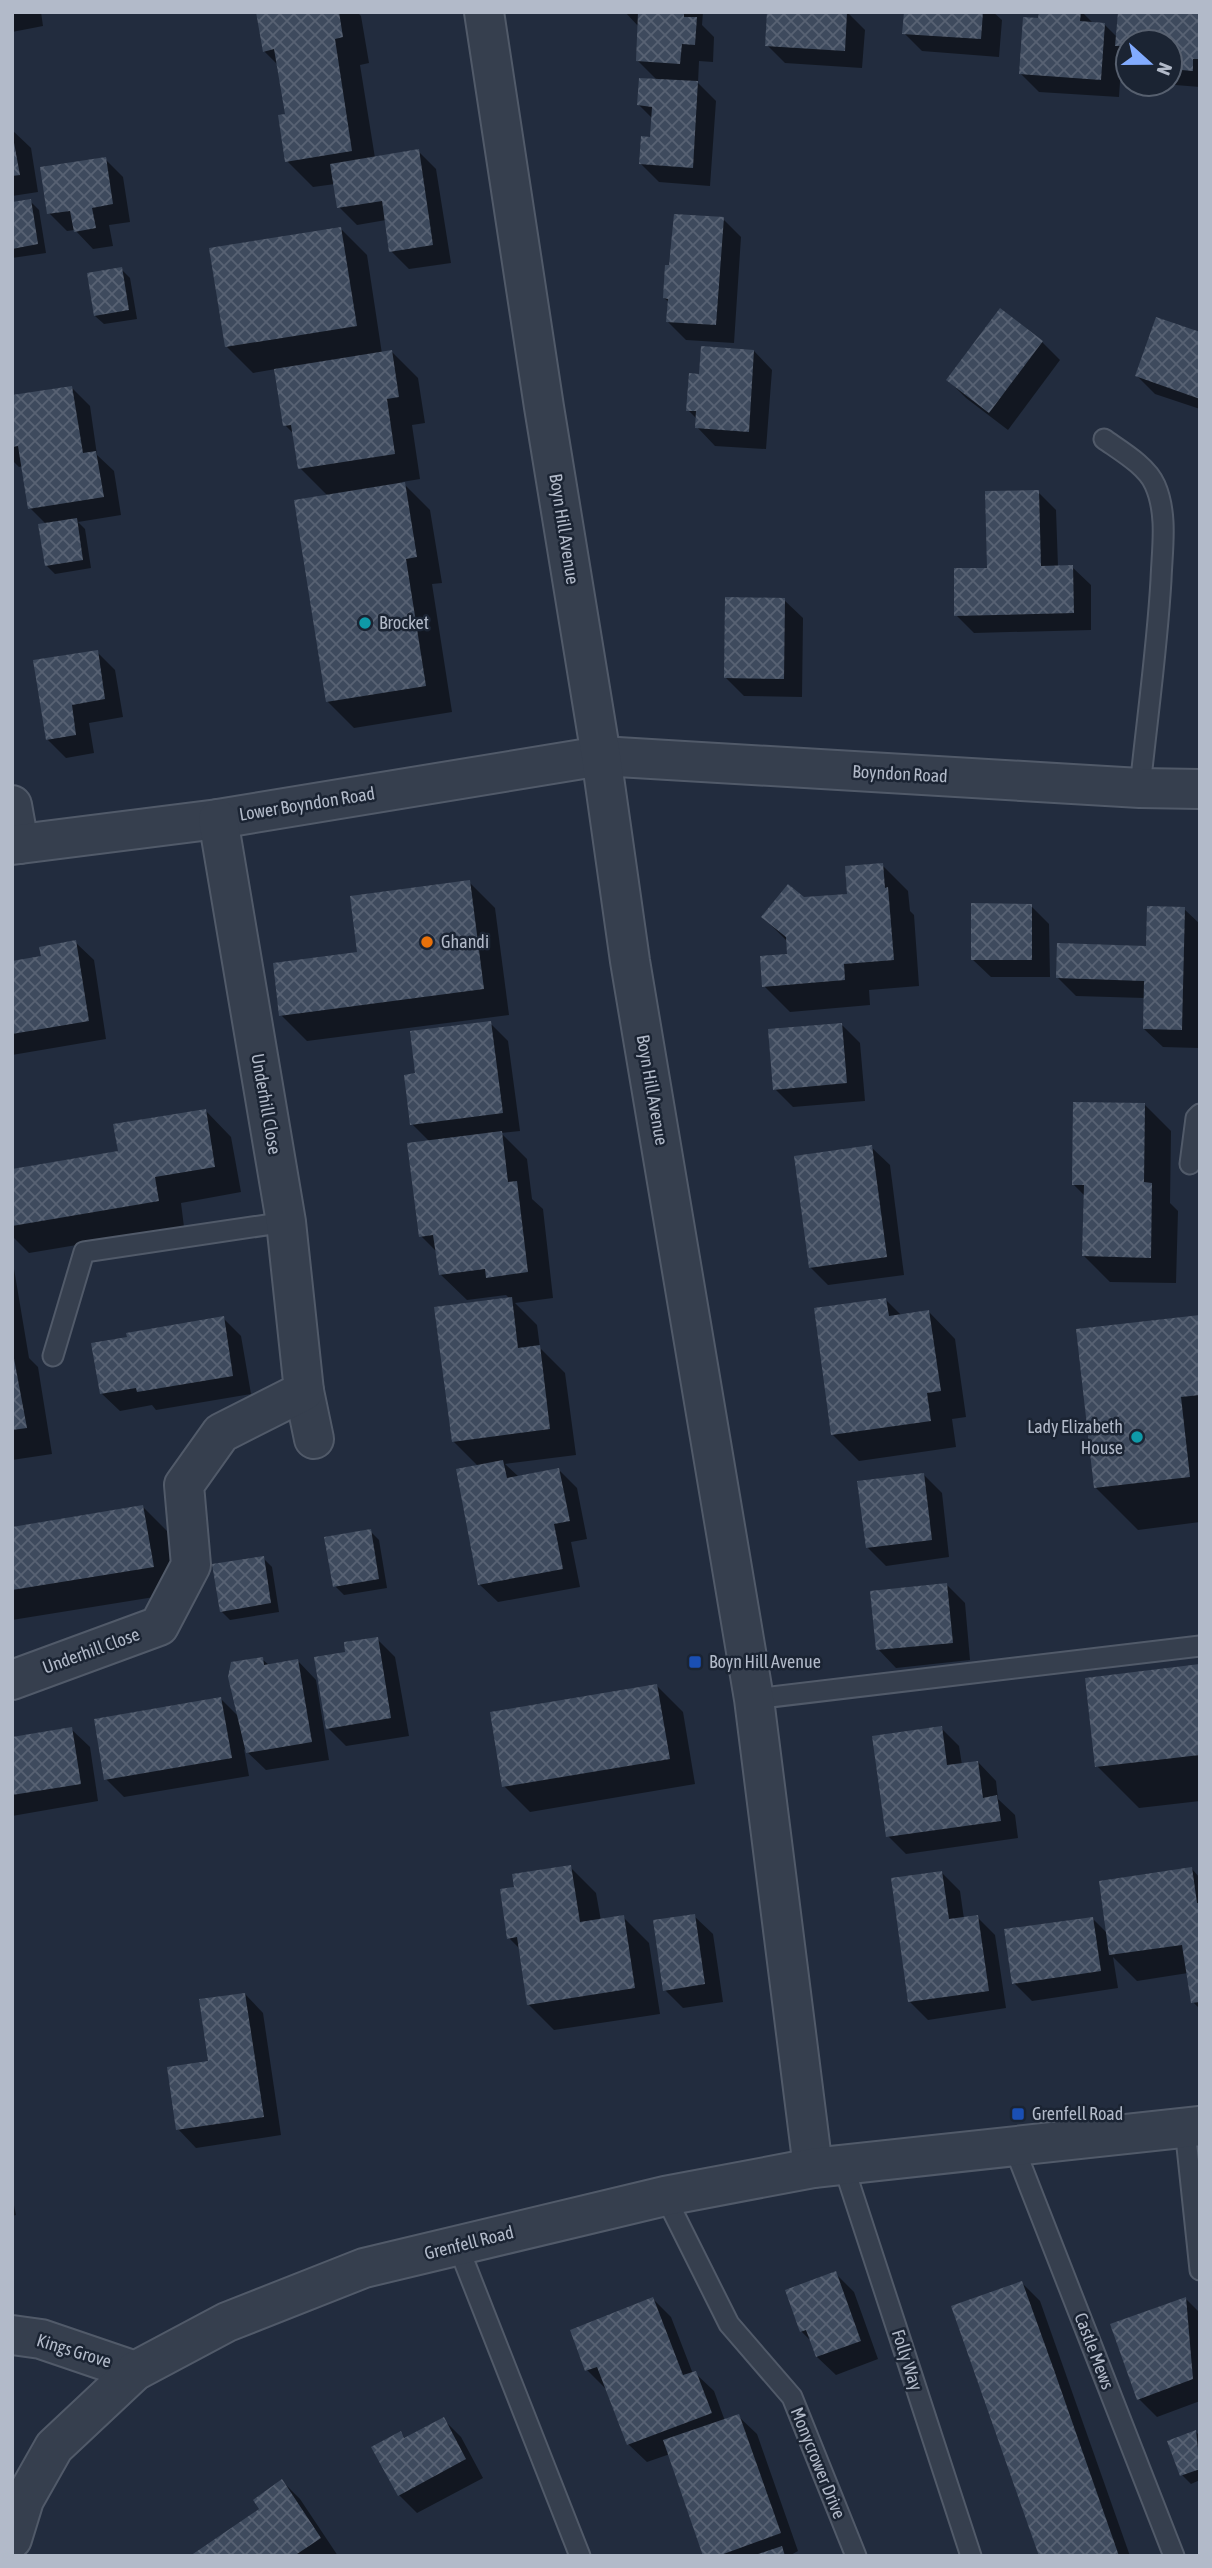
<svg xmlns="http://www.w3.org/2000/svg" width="1212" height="2568" font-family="'Asap Condensed',sans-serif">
<defs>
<pattern id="building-cross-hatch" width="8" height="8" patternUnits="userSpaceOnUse" patternTransform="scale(1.75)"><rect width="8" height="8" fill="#3e4a5d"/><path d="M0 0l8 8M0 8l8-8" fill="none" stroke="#586273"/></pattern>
</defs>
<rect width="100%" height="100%" fill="#222c3e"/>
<g fill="#0007">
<path d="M12,12H41L43,26L12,32Z"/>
<path d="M258,12H357L361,16L369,63L360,65L375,158L418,151L436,169L451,263L409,269L391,251L386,220L357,225L339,207L335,184L313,187L287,161V115L278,65L264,51Z"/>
<path d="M625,12H703L702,25L714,37L713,62L699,61L698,83L716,101L710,186L659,182L641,164L652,139L653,119L639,105L658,81L637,60L639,27Z"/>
<path d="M769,12H847L865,30L862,68L785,63L767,45Z"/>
<path d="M906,12H993L1002,20L999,57L922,51L904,33Z"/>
<path d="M1040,12H1082L1094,24H1104L1118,38L1200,12V87L1163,84H1170V42H1128V56L1122,50L1119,97L1039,92L1021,74Z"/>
<path d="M12,130L31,148L38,192L12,196Z"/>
<path d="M105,159L123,177L130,222L109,225L113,246L93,249L75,230L67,231L49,213Z"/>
<path d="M30,201L39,210L46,253L12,258V204Z"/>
<path d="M723,219L741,237L734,343L686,340L667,321L669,302L664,298L671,267Z"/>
<path d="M341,229L367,255L382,354L392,352L418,378L425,423L412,425L420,479L402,482L430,510L442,583L432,584L452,712L354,728L328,702V496L300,468L295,435L285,425L276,369L253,373L227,347Z"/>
<path d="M121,269L130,278L137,319L104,324L95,316Z"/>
<path d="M1000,311L1042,342L1060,360L1008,430L966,398L948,380Z"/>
<path d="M1200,333V409L1155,394L1137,376Z"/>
<path d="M754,351L772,370L766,449L715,446L697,427V419L688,410L701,376Z"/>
<path d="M72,388L90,406L97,455L114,471L121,515L78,522L85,529L91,568L55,574L46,565V524L30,508L23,466L19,467L12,460V397Z"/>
<path d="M1038,492L1056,510L1058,567H1072L1091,585V630L974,633L956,615Z"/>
<path d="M784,600L803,618L802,697L744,696L726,678Z"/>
<path d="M97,652L115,670L123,717L89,723L94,753L66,758L47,739Z"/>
<path d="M882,865L908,891L910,911L914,915L919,986L869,990L870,1005L790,1012L764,986L789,955L788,942L763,917L803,899L849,896Z"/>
<path d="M469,882L495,908L509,1015L307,1041L281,1015Z"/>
<path d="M1031,906L1049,924L1050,977H991L972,959Z"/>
<path d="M1184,909L1200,924L1199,1048L1163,1047L1144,1029L1145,998L1076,996L1058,978L1148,947Z"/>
<path d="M75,942L94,960L106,1039L12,1055V963L43,958Z"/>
<path d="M490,1023L508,1041L520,1131L501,1133L527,1159L532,1199L543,1209L553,1298L515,1303L537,1325L540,1348L565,1373L576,1455L505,1464L519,1477L559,1470L577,1488L587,1539L571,1542L580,1587L498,1602L479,1584L478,1466L453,1441L510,1299L506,1295L467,1300L440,1274L438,1253L421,1236L430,1142L412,1124L417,1075Z"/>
<path d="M842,1025L860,1043L865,1101L793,1107L775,1089Z"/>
<path d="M1145,1105L1171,1131L1170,1203L1178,1211L1176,1283L1110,1282L1084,1256L1085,1196L1073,1184Z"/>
<path d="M205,1110L231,1137L241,1192L181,1203L184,1227L29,1253L12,1236V1170L120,1153Z"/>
<path d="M871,1147L890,1165L904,1275L828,1285L810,1267Z"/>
<path d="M12,1257L29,1358L38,1367L52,1454L12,1460Z"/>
<path d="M885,1299L902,1316L929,1312L955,1339L966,1417L952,1419L956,1447L859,1461L833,1435Z"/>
<path d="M1200,1316V1522L1138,1530L1096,1488Z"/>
<path d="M223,1318L241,1336L251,1394L156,1410L152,1405L120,1411L101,1393Z"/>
<path d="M923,1474L942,1493L949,1557L886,1566L867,1547Z"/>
<path d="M143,1507L169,1533L179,1593L12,1620V1529Z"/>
<path d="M370,1531L379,1540L387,1588L344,1595L335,1586Z"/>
<path d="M263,1558L272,1567L279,1612L230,1620L221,1611Z"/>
<path d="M947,1585L965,1603L970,1660L896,1668L878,1649Z"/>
<path d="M377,1639L395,1657L409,1736L346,1746L328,1728L347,1654Z"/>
<path d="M262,1659L270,1666L298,1661L316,1680L329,1760L266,1770L244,1749L249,1776L124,1797L106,1779L221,1699L240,1718Z"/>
<path d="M1200,1666V1801L1139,1808L1097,1766Z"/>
<path d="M657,1686L683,1712L695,1784L530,1812L504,1786Z"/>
<path d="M941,1728L959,1746L962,1765L978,1762L996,1781L998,1799L1015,1815L1018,1838L906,1854L888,1836Z"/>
<path d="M71,1729L90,1747L98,1801L12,1816V1738Z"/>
<path d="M570,1867L596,1893L601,1921L623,1917L649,1943L660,2014L554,2030L528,2004L521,1950L509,1938L516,1889Z"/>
<path d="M1192,1869L1200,1878V2009L1193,2002L1188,1973L1137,1981L1113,1957L1118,1988L1032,2001L1014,1983L1092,1918L1108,1934Z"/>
<path d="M942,1873L960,1891L964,1919L977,1917L995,1935L1006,2008L928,2020L910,2002Z"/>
<path d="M694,1916L713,1934L723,2002L683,2008L665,1990Z"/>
<path d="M245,1994L263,2013L281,2135L196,2148L178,2129Z"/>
<path d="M12,2196L16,2215L12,2216Z"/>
<path d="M835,2273L854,2292L878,2359L836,2375L817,2357L812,2342L801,2331Z"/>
<path d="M1022,2283L1040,2301L1130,2556H1041Z"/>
<path d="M653,2299L671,2317L693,2374L695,2373L714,2391L725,2421L738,2416L757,2434L798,2551L789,2556H705L670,2454L647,2462L628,2444L607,2388H605L587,2370Z"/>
<path d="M1186,2299L1200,2313V2401L1157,2417L1139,2399Z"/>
<path d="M443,2419L461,2437L483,2478L417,2513L399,2495L400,2433L406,2439Z"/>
<path d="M1196,2432L1200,2436V2480L1191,2484L1182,2475Z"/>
<path d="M282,2481L300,2499L338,2556H195L262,2510Z"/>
</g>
<g fill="url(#building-cross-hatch)">
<path d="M256,12H339L343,37L335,39L352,151L285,162L278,115L285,114L274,49L263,52Z"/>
<path d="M638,12H684V17H697L695,45L682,44L680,64L636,61Z"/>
<path d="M767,12H847L845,51L765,46Z"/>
<path d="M904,12H983L981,39L902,34Z"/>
<path d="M1039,12H1081L1080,21L1105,23L1101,80L1019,74L1023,17L1038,18Z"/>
<path d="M1118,12H1200V59H1193V71L1170,69V42H1128V46H1115Z"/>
<path d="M639,78L698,81L693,168L639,164L641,136L650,137L652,107L637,105Z"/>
<path d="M12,132L20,175L12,176Z"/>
<path d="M419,149L433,245L389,252L382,201L337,208L330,164Z"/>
<path d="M106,157L113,204L92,208L96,228L74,232L70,211L47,214L40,167Z"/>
<path d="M31,199L38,244L12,249V202Z"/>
<path d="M674,214L724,217L716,325L666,322L668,299L663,298L665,265H669Z"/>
<path d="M341,227L357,326L225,347L209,248Z"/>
<path d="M122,267L129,310L94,316L87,273Z"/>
<path d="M1000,308L1043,341L989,413L946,380Z"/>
<path d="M1156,317L1200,332V399L1135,376Z"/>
<path d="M701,346L754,350L749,432L695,428L696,411H686L689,373L699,374Z"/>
<path d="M392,350L399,397L387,399L395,454L298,469L291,425L283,426L274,369Z"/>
<path d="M72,386L83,453L96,451L104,497L28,509L18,446L12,447V395Z"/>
<path d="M405,482L417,557L406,559L426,686L326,702L294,500Z"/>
<path d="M1039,490L1041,566L1073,565L1074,613L954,616V568H987L985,491Z"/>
<path d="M77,518L83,560L45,566L38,524Z"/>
<path d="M725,597L785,598L784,679L724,678Z"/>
<path d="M98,650L105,699L72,705L76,735L46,740L33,660Z"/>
<path d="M883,863L885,888L888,887L894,960L844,964L845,980L762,987L760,956L787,954L786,937L761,917L788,884L804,897L847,894L845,866Z"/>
<path d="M470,880L484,989L279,1016L273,963L357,952L350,896Z"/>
<path d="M971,903L1032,904V960H971Z"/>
<path d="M1147,906L1185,907L1182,1030L1143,1029L1144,981L1056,978L1057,943L1146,946Z"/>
<path d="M76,940L89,1021L12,1034V961L41,956L39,947Z"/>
<path d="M491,1021L503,1113L410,1125L404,1075L415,1073L410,1031Z"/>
<path d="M842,1023L847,1083L773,1090L768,1029Z"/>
<path d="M1073,1102L1145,1103L1144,1182L1152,1183L1151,1258L1082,1256L1084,1185H1072Z"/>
<path d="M206,1109L215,1167L155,1177L159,1201L12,1226V1169L118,1151L113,1124Z"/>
<path d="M502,1131L508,1182L517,1181L528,1272L486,1278L485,1269L439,1275L433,1235L419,1237L407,1143Z"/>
<path d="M872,1145L887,1257L809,1268L794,1156Z"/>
<path d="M512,1297L518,1348L540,1345L550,1429L452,1442L434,1307Z"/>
<path d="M886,1298L889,1316L929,1310L941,1391L927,1393L931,1421L831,1435L814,1308Z"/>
<path d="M1200,1315V1395L1181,1397L1190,1477L1094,1488L1076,1329Z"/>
<path d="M224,1316L233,1376L137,1392L136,1388L100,1394L91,1343L127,1337L126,1333Z"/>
<path d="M12,1348L27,1428L12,1430Z"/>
<path d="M503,1460L507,1478L559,1468L570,1521L554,1524L563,1569L478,1585L456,1469Z"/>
<path d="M924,1473L932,1540L866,1548L857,1481Z"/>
<path d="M143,1505L154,1567L12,1590V1527Z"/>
<path d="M371,1529L379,1579L333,1587L324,1537Z"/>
<path d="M264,1556L271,1603L220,1612L212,1564Z"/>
<path d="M947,1583L953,1643L876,1650L870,1591Z"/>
<path d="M378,1637L391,1718L326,1729L314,1657L345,1652L344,1642Z"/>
<path d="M263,1657L264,1665L298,1659L312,1742L246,1753L228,1677L231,1662Z"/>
<path d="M1200,1664V1755L1095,1767L1085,1678Z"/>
<path d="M657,1684L670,1759L502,1787L490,1712Z"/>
<path d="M221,1697L232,1758L104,1780L94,1719Z"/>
<path d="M942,1726L947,1765L978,1761L983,1798L997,1795L1001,1821L886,1837L872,1736Z"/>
<path d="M72,1727L81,1784L12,1795V1737Z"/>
<path d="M571,1865L580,1922L624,1915L635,1988L527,2005L517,1937L507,1939L500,1889L514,1887L512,1874Z"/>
<path d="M1192,1867L1197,1903H1200V2002L1191,2003L1182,1945L1109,1955L1099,1881Z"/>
<path d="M942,1871L949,1919L978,1915L989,1991L908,2002L891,1878Z"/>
<path d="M695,1914L705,1984L663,1991L653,1920Z"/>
<path d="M1093,1917L1101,1971L1012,1984L1004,1929Z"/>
<path d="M245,1993L264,2117L176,2130L167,2067L208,2061L199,1999Z"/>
<path d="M836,2271L861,2341L816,2357L806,2330L800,2332L785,2290Z"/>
<path d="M1022,2281L1054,2370L1119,2556H1039L951,2306Z"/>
<path d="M653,2297L683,2375L696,2371L712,2413L627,2445L597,2367L585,2371L570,2330Z"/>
<path d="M1186,2297L1193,2379L1137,2400L1110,2324Z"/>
<path d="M739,2414L781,2533L718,2556H703L663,2440Z"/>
<path d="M444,2417L466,2459L398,2496L371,2447L401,2431L404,2438Z"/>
<path d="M1196,2430L1200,2469L1180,2476L1167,2441Z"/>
<path d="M282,2479L321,2538L294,2556H190L259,2509L253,2500Z"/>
<path d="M782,2546L785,2556H755V2555Z"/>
</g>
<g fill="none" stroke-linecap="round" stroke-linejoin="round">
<defs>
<g id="service">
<path d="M1104,439C1121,451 1147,466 1155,485C1168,514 1162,550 1161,580C1157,650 1147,719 1140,788"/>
<path d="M1190,1164L1196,1118L1200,1114"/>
<path d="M53,1356L84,1252L286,1222"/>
<path d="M754,1699L1200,1646"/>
<path d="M1185,2128L1200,2270"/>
<path d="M1014,2147L1174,2556"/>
<path d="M843,2164L971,2556"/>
<path d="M665,2196L729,2324L792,2397L856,2556"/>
<path d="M458,2246L580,2556"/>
</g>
<g id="minor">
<path d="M12,805L19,844"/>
<path d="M12,845L218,819L601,756L1140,788L1200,789"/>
<path d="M304,1391L314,1439"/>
<path d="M12,1680L159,1626L191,1565L184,1485L221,1433L304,1391L286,1222L218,819"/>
</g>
<g id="tertiary">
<path d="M484,12L544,407L601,756L630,961L754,1699L813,2168"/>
<path d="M12,2335L41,2339L135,2371"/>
<path d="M12,2539L24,2500L54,2447L135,2371L227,2322L364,2268L665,2196L813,2168L1200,2126"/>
</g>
</defs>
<use href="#service" stroke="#515a69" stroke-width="23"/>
<use href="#minor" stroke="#515a69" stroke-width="42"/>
<use href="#tertiary" stroke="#515a69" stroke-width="42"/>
<use href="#service" stroke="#363f4e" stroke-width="19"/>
<use href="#minor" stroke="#363f4e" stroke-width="38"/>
<use href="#tertiary" stroke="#363f4e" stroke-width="38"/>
</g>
<g fill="#0f9aa8" stroke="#1b2433" stroke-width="2.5">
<circle cx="365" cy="623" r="7"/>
<circle cx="1137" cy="1437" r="7"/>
</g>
<circle fill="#e8710a" stroke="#1b2433" stroke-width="2.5" cx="427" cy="942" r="7"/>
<g fill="#1a4fb4" stroke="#1b2433" stroke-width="2.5">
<rect x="688" y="1655" width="14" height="14" rx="3.5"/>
<rect x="1011" y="2107" width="14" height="14" rx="3.5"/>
</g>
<g text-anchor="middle" stroke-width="5" stroke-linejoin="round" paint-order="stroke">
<g font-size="18" fill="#b2bac9" stroke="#1b2433">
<text transform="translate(564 529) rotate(81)" y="6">Boyn Hill Avenue</text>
<text transform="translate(900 774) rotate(3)" y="6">Boyndon Road</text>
<text transform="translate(307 804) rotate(-9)" y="6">Lower Boyndon Road</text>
<text transform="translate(652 1090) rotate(80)" y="6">Boyn Hill Avenue</text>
<text transform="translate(266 1104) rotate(80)" y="6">Underhill Close</text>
<text transform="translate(91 1651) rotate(-20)" y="6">Underhill Close</text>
<text transform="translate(469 2243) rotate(-14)" y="6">Grenfell Road</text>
<text transform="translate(74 2351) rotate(17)" y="6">Kings Grove</text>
<text transform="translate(1094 2351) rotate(69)" y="6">Castle Mews</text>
<text transform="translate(907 2360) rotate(72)" y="6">Folly Way</text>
<text transform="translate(818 2463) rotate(68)" y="6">Monycrower Drive</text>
</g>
<g font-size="18" fill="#b2bac9" stroke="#1b2433" text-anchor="start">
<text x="379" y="629">Brocket</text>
<text x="441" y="948">Ghandi</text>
<text x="1123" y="1433" text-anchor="end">Lady Elizabeth<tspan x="1123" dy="21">House</tspan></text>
<text x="709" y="1668">Boyn Hill Avenue</text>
<text x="1032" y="2120">Grenfell Road</text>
</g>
</g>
<rect width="1212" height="2568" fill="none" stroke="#b2bac9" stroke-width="28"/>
<g transform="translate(1149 63) rotate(111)"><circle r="33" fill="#1b2433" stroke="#57606f" stroke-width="2"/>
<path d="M0-5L12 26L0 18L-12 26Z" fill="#82abfe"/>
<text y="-10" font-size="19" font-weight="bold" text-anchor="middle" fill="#b2bac9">N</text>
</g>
</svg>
